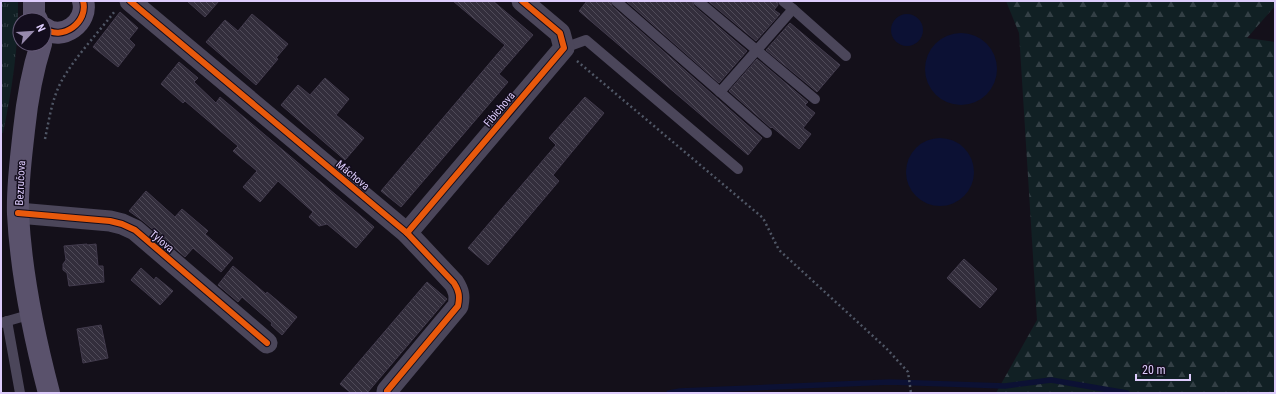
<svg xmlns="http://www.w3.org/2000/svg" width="1276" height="394" font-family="'Roboto Condensed',sans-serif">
<defs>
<pattern id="grass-tufts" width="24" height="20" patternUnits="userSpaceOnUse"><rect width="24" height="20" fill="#112024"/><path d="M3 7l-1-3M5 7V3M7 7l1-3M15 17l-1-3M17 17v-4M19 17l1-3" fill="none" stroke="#333f45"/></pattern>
<pattern id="forest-firs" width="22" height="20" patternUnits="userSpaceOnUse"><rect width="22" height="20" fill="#112024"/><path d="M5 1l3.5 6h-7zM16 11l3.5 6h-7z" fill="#333f45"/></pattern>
<pattern id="building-back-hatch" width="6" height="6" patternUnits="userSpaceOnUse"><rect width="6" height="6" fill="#332e3c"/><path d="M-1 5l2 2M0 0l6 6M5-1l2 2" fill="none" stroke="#504b59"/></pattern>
</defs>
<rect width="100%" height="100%" fill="#14101a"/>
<path fill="url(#grass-tufts)" d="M1,1H18C19,45 12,89 3,133H1Z"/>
<path fill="url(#forest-firs)" d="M1006,1H1275V6L1247,38L1275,42V393H996L1037,320L1019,33Z"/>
<g fill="#0c1134">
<circle cx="907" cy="30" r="16"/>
<circle cx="961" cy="69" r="36"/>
<circle cx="940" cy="172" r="34"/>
</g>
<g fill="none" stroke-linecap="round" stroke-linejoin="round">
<path stroke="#0c1134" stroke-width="5.5" d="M669,393L680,391L890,382L1005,386L1051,380L1127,393"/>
</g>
<g fill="url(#building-back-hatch)" stroke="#423b4d">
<path d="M187,1H219L205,17Z"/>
<path d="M453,1H493L533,35L499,74L508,82L401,207L381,191L505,45Z"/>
<path d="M587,1H610L612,6L762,138L748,155L579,11Z"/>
<path d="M626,1H692L694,6L747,51L719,83Z"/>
<path d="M708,1H777L778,5L774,10L780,14L756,41Z"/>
<path d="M120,12L138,28L129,39L135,45L118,67L93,47Z"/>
<path d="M252,14L288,44L276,58L278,59L256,85L206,42L225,20L238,31Z"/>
<path d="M790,23L840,65L817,92L766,50Z"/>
<path d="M757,59L808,102L805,105L815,113L803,128L811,134L799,149L772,127L771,128L729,91Z"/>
<path d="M179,62L198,78L194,82L216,103L220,97L374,227L356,248L327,224L319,226L309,217L313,212L278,181L260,202L243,187L257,171L233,151L238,146L185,101L183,103L161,84Z"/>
<path d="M325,78L349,99L336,115L364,138L345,160L281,105L298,85L310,95Z"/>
<path d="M585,97L604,113L553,175L559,181L488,265L468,248L556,145L549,138Z"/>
<path d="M146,191L175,217L182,209L208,231L205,234L233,258L221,272L193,248L185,257L143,221L129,211Z"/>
<path d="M87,244V245L96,244L98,266H103L104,282L69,286L67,273L63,270V264L66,260L64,246Z"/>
<path d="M964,259L997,289L980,308L947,278Z"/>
<path d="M233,266L266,294L267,292L297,317L282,335L271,325L272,323L242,297L238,302L218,285Z"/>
<path d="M141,268L154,280L156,277L173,291L160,305L131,280Z"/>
<path d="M427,282L447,299L367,393H351L340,384Z"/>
<path d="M101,325L108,358L83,363L77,329Z"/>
</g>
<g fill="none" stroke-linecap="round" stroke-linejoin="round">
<g stroke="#505766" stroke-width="2.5" stroke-dasharray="2 3" stroke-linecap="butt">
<path d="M577,61L763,218L779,250L886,348L908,372L911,393"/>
<path d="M45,139C49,120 52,99 61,82C74,58 98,33 115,11"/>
</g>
<g stroke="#4b465a" stroke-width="10">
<path d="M616,1L767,133"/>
<path d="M698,1L815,99"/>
<path d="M793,9L846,56"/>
<path d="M564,48L586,40L738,169"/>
<path d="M720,92L793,9L783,1"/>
<path d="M7,321L20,393"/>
<path d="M1,323L32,314"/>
</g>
<g stroke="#4b465a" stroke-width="21">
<path d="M130,1L407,233L454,283C459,291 460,296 458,306L387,391"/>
<path d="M18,213L110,221L122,224L135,230L267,343"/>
<path d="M407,233L564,48L560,33L522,1"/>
</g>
<g stroke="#5a526c" stroke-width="22">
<path d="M34,1V15L37,20"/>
<path d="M44,28C62,42 89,22 83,1"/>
<path d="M41,44C32,72 27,101 24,130C21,158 17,186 18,214C21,273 34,336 49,393"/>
</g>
<defs>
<g id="cycleway">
<path d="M130,1L407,233L454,283C459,291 460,296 458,306L387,391"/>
<path d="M44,28C62,42 89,22 83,1"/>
<path d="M18,213L110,221L122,224L135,230L267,343"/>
<path d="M407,233L564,48L560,33L522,1"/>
</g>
</defs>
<use href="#cycleway" stroke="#130d1d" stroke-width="8"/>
<use href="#cycleway" stroke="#e8590c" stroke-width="6"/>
</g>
<g text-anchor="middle" stroke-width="3" stroke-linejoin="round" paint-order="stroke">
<g font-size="11" fill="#ddccfc" stroke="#130d1d">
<text transform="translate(499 109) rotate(-50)" y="4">Fibichova</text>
<text transform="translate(353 175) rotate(40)" y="4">Máchova</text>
<text transform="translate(20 183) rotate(-87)" y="4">Bezručova</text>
<text transform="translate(162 241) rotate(40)" y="4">Tylova</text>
</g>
</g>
<rect width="1276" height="394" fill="none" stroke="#ddccfc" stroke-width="4"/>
<g transform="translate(32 32) rotate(65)"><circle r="19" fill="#130d1d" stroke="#645976"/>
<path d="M0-3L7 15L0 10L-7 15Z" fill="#978aad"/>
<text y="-6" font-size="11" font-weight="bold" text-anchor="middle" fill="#ddccfc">N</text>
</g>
<path d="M1136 374v6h54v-6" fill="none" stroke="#ddccfc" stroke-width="2"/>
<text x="1142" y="374" font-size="12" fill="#ddccfc" stroke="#130d1d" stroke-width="3" paint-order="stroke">20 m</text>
</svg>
